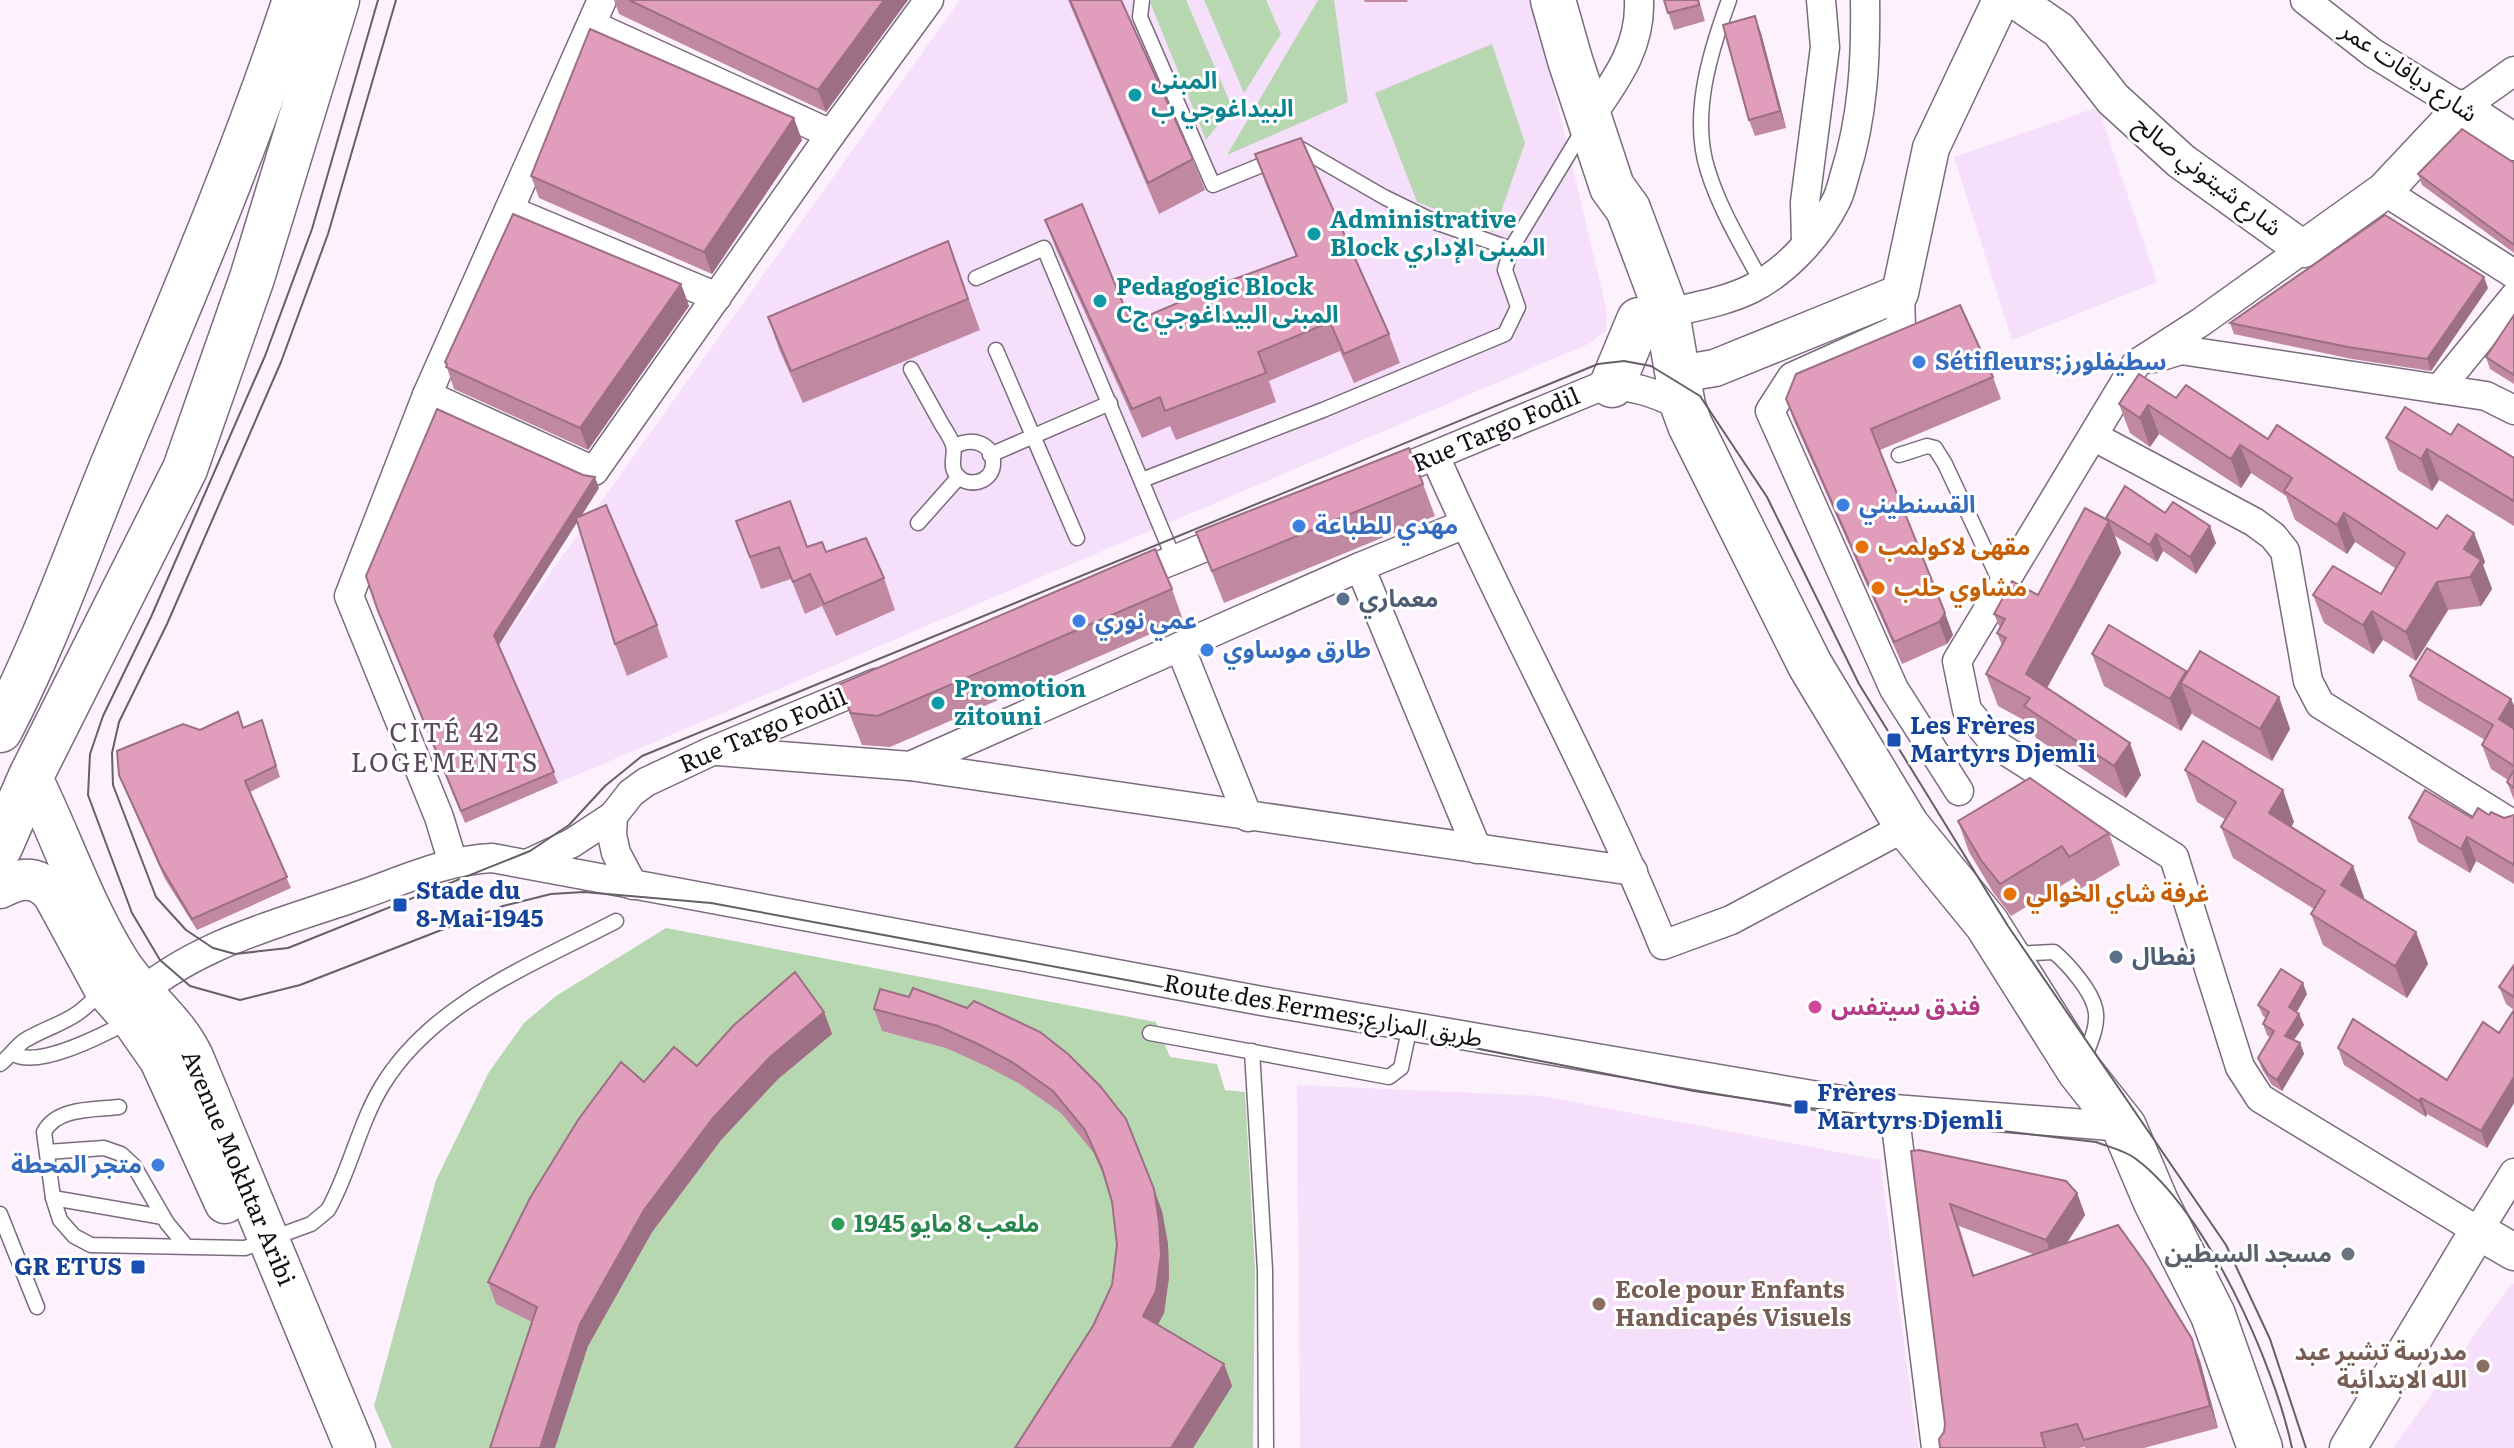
<svg xmlns="http://www.w3.org/2000/svg" width="2514" height="1448" font-family="Literata,'Noto Sans Arabic',serif">
<rect width="100%" height="100%" fill="#fcf1fd"/>
<g fill="#f6dffa">
<path d="M960,0H1530L1551,76L1607,312L1606,331L1588,344L558,783L498,646Z"/>
<path d="M2098,107L2157,282L2012,340L1954,157Z"/>
<path d="M1297,1085L1542,1096L1880,1160L1918,1448H1300Z"/>
<path d="M2512,1283L2514,1284V1448H2393Z"/>
</g>
<g fill="#b7d7b1">
<path d="M1153,0H1186L1232,107L1206,140L1150,2Z"/>
<path d="M1204,0H1266L1281,34L1244,93Z"/>
<path d="M1318,0H1334L1348,102L1227,155Z"/>
<path d="M1492,44L1525,143L1494,232L1417,202L1375,93Z"/>
<path d="M666,928L1156,1022L1170,1057L1217,1064L1225,1090L1245,1092L1255,1269L1253,1448H392L374,1406L436,1180L489,1072L524,1023L556,996Z"/>
</g>
<g fill="none" stroke-linecap="round" stroke-linejoin="round">
<defs>
<g id="service">
<path d="M1142,0L1140,17L1213,185L1301,149L1384,197L1435,222L1511,249L1583,130"/>
<path d="M1729,0C1710,52 1690,116 1708,171C1720,210 1743,247 1762,283"/>
<path d="M976,278L1044,248L1174,559"/>
<path d="M996,350L1077,538"/>
<path d="M911,369C921,387 931,405 941,423C945,430 951,438 953,445C956,454 949,465 956,474C966,488 991,484 993,465C995,443 970,436 954,447"/>
<path d="M990,455L1110,403"/>
<path d="M1899,455L1927,446L1935,448L1945,464L2002,586"/>
<path d="M1142,480L1323,410L1505,334L1518,307L1505,270L1511,249"/>
<path d="M918,523L958,478"/>
<path d="M2014,954L2054,952C2068,964 2091,990 2095,1008C2100,1025 2088,1048 2082,1063"/>
<path d="M1150,1033L1389,1077L1401,1068L1410,1026"/>
<path d="M1252,1051L1265,1270L1266,1448"/>
<path d="M14,1054C38,1069 105,1034 129,1021"/>
<path d="M0,1064C11,1056 17,1044 27,1039C60,1021 75,1022 101,991"/>
<path d="M119,1107C94,1110 57,1107 44,1132L53,1198L60,1220L74,1236L91,1245L245,1248L311,1224L328,1210C350,1171 359,1124 382,1086C433,1002 534,964 616,921"/>
<path d="M47,1152L104,1148L121,1154L134,1166L167,1223L186,1246"/>
<path d="M53,1198L163,1217"/>
<path d="M0,1214L37,1307"/>
</g>
<g id="minor">
<path d="M2305,0L2373,53L2462,108L2514,71"/>
<path d="M592,25L831,134"/>
<path d="M1589,119C1615,81 1641,48 1639,0"/>
<path d="M2384,191L2514,274"/>
<path d="M509,210L717,297"/>
<path d="M1806,244L1805,202L1825,47L1821,0"/>
<path d="M2303,249L2201,322L2136,364L1957,661L1967,710L1995,744L2174,857L2240,1067L2260,1098L2478,1231L2514,1173"/>
<path d="M1900,293L1901,328L1792,377L1770,411L1894,689L1959,791"/>
<path d="M1652,317C1685,308 1720,304 1751,289C1785,272 1818,237 1835,203C1840,195 1842,184 1845,174C1863,117 1866,59 1865,0"/>
<path d="M2155,358L2181,350L2486,396L2514,410"/>
<path d="M2439,389L2514,297"/>
<path d="M427,395L594,471L831,134L929,0"/>
<path d="M2093,436L2254,522L2273,536L2285,551L2308,681L2320,704L2514,825"/>
<path d="M1435,456C1507,621 1596,778 1663,945L1731,920L1907,826"/>
<path d="M1382,477L1597,388C1629,382 1654,393 1683,406"/>
<path d="M1360,567L1477,849"/>
<path d="M1129,578L1235,535"/>
<path d="M1180,647L1248,817"/>
<path d="M718,751L910,766L1633,871"/>
<path d="M910,766L1360,567L1465,524"/>
<path d="M453,863L439,817L349,596L427,395L602,0"/>
<path d="M527,864L572,843L613,816"/>
<path d="M633,885L616,853L612,835L613,816L631,793L646,782L712,751L876,683"/>
<path d="M128,1004C191,944 281,923 361,895C404,880 446,860 492,858L1262,1001L1894,1109L2124,1127"/>
<path d="M1894,1109L1936,1448"/>
</g>
<g id="tertiary">
<path d="M2015,0L2059,30L2113,99L2181,161L2303,249L2384,191L2462,108L2514,142"/>
<path d="M1679,374L1715,368L1900,293L1931,148L2001,0"/>
<path d="M2348,1448L2478,1231L2514,1252"/>
</g>
<g id="secondary">
<path d="M31,776C61,836 82,902 118,960C139,995 175,1019 193,1057L355,1448"/>
<path d="M0,888C20,877 37,875 53,894L104,988L132,1020L160,1060L225,1203"/>
</g>
<g id="primary">
<path d="M1553,0L1570,60L1612,187L1628,209L1667,313L1683,406L1690,425L1810,665L1907,826L1987,924L2079,1070L2124,1127L2156,1202L2213,1315L2260,1448"/>
<path d="M1612,385L1639,320"/>
</g>
<g id="trunk">
<path d="M0,730C46,642 78,548 116,457C179,306 244,155 295,0"/>
<path d="M0,847L31,776L185,469L252,278L337,0"/>
</g>
</defs>
<use href="#service" stroke="#7a6b7d" stroke-width="17"/>
<use href="#minor" stroke="#7a6b7d" stroke-width="31"/>
<use href="#tertiary" stroke="#7a6b7d" stroke-width="39"/>
<use href="#secondary" stroke="#7a6b7d" stroke-width="43"/>
<use href="#primary" stroke="#7a6b7d" stroke-width="47"/>
<use href="#trunk" stroke="#7a6b7d" stroke-width="47"/>
<use href="#service" stroke="#fff" stroke-width="14"/>
<use href="#minor" stroke="#fff" stroke-width="28"/>
<use href="#tertiary" stroke="#fff" stroke-width="36"/>
<use href="#secondary" stroke="#fff" stroke-width="40"/>
<use href="#primary" stroke="#fff" stroke-width="44"/>
<use href="#trunk" stroke="#fff" stroke-width="44"/>
<g stroke="#675f68" stroke-width="2">
<path d="M378,0L312,229L265,356L151,617L103,716L90,754L88,795L132,913L160,960L190,986L240,1000L300,985L503,906L551,894L584,892L711,903L1132,981L1694,1091L1801,1107L2096,1142C2109,1147 2126,1151 2136,1159C2206,1211 2274,1363 2292,1448"/>
<path d="M396,0L328,234L281,362L167,624L119,722L112,753L113,785L156,897L186,930L213,948L235,954L288,948L530,851L569,825L605,786L642,756L1598,364L1624,361L1651,366L1700,396L1767,497L1859,684L2008,926L2226,1245L2270,1339L2306,1448"/>
</g>
</g>
<g fill="#c188a2" fill-rule="evenodd">
<path d="M614,0H908L826,112L619,14Z"/>
<path d="M1068,0H1121L1193,159L1205,190L1159,214Z"/>
<path d="M1364,0H1407L1408,2H1365Z"/>
<path d="M1664,0H1699L1705,21L1674,30Z"/>
<path d="M1761,33L1786,128L1755,136L1749,120Z"/>
<path d="M802,140L712,274L539,198L531,176Z"/>
<path d="M1255,154L1389,334L1400,363L1354,383L1340,351L1269,381L1276,402L1176,440L1170,426L1142,438L1056,249L1045,220L1131,323L1296,256L1265,182Z"/>
<path d="M2514,163V253L2422,185L2418,174Z"/>
<path d="M948,241L980,330L803,403L779,349L768,317Z"/>
<path d="M681,284L689,306L588,450L454,389L445,362Z"/>
<path d="M2488,288L2431,371L2352,359L2234,334L2230,323Z"/>
<path d="M2514,315V384L2490,369L2486,357Z"/>
<path d="M1993,377L2001,399L1880,450L1953,635L1947,644L1902,664L1794,421L1786,399Z"/>
<path d="M2176,398L2268,439L2437,529L2474,533L2485,562L2483,565L2492,589L2481,606L2448,610L2416,661L2383,640L2373,654L2324,623L2313,595L2381,594L2395,568L2355,542L2347,554L2295,520L2286,496L2251,473L2241,488L2159,434L2150,447L2130,433L2119,404Z"/>
<path d="M2386,438L2514,458V526L2439,480L2432,491L2398,470Z"/>
<path d="M1423,484L1435,516L1224,603L1196,532Z"/>
<path d="M599,488L582,515L657,625L668,657L627,676L615,644L577,522L499,645L558,783L465,823L382,622Z"/>
<path d="M2165,513L2216,543L2196,574L2163,551L2157,562L2115,536L2121,553L2047,688L2141,775L2126,798L2036,738L2031,724L1998,706L1986,674L2002,645L1997,633L2000,628L1994,614L2038,595L2107,520L2106,518Z"/>
<path d="M736,521L807,547L826,552L884,578L895,610L836,636L822,606L805,614L791,579L761,589Z"/>
<path d="M1172,589L1183,620L890,747L862,745L838,685Z"/>
<path d="M2092,654L2187,673L2279,697L2290,729L2272,761L2193,715L2192,713L2181,731L2104,686Z"/>
<path d="M2410,676L2511,699L2514,706V800L2507,782L2508,780L2491,769L2482,745L2485,740L2418,700Z"/>
<path d="M243,728L266,732L280,777L250,792L291,888L197,930L165,879L119,775L200,730Z"/>
<path d="M2185,770L2294,822L2291,827L2364,897L2363,899L2416,932L2428,964L2407,998L2323,945L2311,914L2314,909L2233,858L2221,827L2226,820L2197,802Z"/>
<path d="M2489,815L2504,818L2514,815V884L2476,861L2470,873L2418,842L2409,818H2472Z"/>
<path d="M1958,821L2109,833L2120,865L2080,889L2074,878L2011,916L1993,892L1969,852Z"/>
<path d="M2514,965V1010L2506,1004L2499,987Z"/>
<path d="M2307,994L2297,1012L2299,1014L2304,1025L2294,1040L2300,1043L2304,1054L2282,1091L2272,1085L2262,1069L2258,1058L2270,1037L2267,1035L2263,1024L2266,1018L2263,1016L2258,1005Z"/>
<path d="M909,997L967,1008L974,1001L1162,1211L1168,1244L1169,1277L1164,1313L1158,1324L1224,1364L1232,1386L1193,1448H1015L1093,1326L1112,1285L1117,1245L1112,1202L1106,1181L1093,1152L1061,1113L1020,1084L988,1067L946,1048L882,1031L874,1009Z"/>
<path d="M2514,1010V1103L2487,1148L2427,1114L2426,1117L2344,1065L2338,1048L2447,1080L2499,1033Z"/>
<path d="M824,1012L832,1034L778,1079L721,1140L652,1232L588,1346L532,1322L496,1304L488,1282L644,1082L697,1066Z"/>
<path d="M1911,1151L2077,1193L2085,1215L2067,1243L2192,1339L2200,1361L2218,1428L2144,1448H2085V1447L2079,1448H1940L1945,1424ZM1959,1226L2033,1254L1974,1275Z"/>
</g>
<g fill="#9d6f84">
<path d="M884,0H908L826,112L818,90Z"/>
<path d="M1755,16L1761,33L1786,128L1780,111Z"/>
<path d="M794,118L802,140L712,274L704,252Z"/>
<path d="M2484,277L2488,288L2431,371L2427,359Z"/>
<path d="M681,284L689,306L588,450L580,428Z"/>
<path d="M2148,405L2159,434L2150,447L2140,418Z"/>
<path d="M2240,445L2251,473L2241,488L2231,459Z"/>
<path d="M2427,449L2439,480L2432,491L2421,459Z"/>
<path d="M595,477L599,488L498,646L494,635Z"/>
<path d="M2344,513L2355,542L2347,554L2337,525Z"/>
<path d="M2109,521L2121,553L2037,706L2026,674Z"/>
<path d="M2210,526L2216,543L2196,574L2190,557Z"/>
<path d="M2474,533L2485,562L2483,565L2492,589L2481,606L2470,577L2464,549Z"/>
<path d="M2156,534L2163,551L2157,562L2150,545Z"/>
<path d="M2437,582L2448,610L2416,661L2406,632Z"/>
<path d="M2372,611L2383,640L2373,654L2363,625Z"/>
<path d="M1945,613L1953,635L1947,644L1939,622Z"/>
<path d="M2186,671L2193,690L2181,683L2192,713L2181,731L2170,699Z"/>
<path d="M2279,697L2290,729L2272,761L2260,729Z"/>
<path d="M2511,699L2514,706V734L2499,719Z"/>
<path d="M2130,743L2141,775L2126,798L2114,766Z"/>
<path d="M2283,790L2294,822L2280,845L2269,813Z"/>
<path d="M2467,837L2476,861L2470,873L2461,849Z"/>
<path d="M2353,866L2364,897L2352,917L2341,885Z"/>
<path d="M2416,932L2428,964L2407,998L2395,966Z"/>
<path d="M2303,983L2307,994L2293,1018L2289,1007Z"/>
<path d="M824,1012L832,1034L778,1079L721,1140L652,1232L588,1346L555,1448H540L580,1324L644,1210L713,1118L770,1057Z"/>
<path d="M2299,1014L2304,1025L2289,1047L2285,1036Z"/>
<path d="M2300,1043L2304,1054L2282,1091L2277,1080Z"/>
<path d="M2514,1077V1103L2487,1148L2481,1131Z"/>
<path d="M2421,1098L2427,1114L2426,1117L2419,1101Z"/>
<path d="M1154,1189L1162,1211L1168,1244L1169,1277L1164,1313L1151,1338L1143,1316Z"/>
<path d="M2077,1193L2085,1215L2054,1262L2046,1240Z"/>
<path d="M2192,1339L2200,1361L2218,1428L2210,1406Z"/>
<path d="M1224,1364L1232,1386L1193,1448H1171Z"/>
</g>
<g fill="#e09ebc" stroke="#9d6f84" stroke-width="2">
<path d="M629,0H884L818,90Z"/>
<path d="M1070,0H1121L1193,159L1148,183Z"/>
<path d="M1664,0H1698L1699,5L1668,13Z"/>
<path d="M1755,16L1780,111L1749,120L1723,25Z"/>
<path d="M590,29L794,118L704,252L531,176Z"/>
<path d="M2462,129L2514,163V242L2513,244L2418,174Z"/>
<path d="M1301,138L1389,334L1344,354L1330,322L1258,352L1266,373L1165,411L1160,397L1132,409L1045,220L1082,204L1131,323L1229,281L1297,256L1255,154Z"/>
<path d="M513,214L681,284L580,428L446,367L447,364L445,362Z"/>
<path d="M2385,215L2484,277L2427,359L2348,347L2230,323Z"/>
<path d="M948,241L968,299L791,371L768,317Z"/>
<path d="M1960,305L1993,377L1871,429L1945,613L1939,622L1894,642L1786,399L1796,374Z"/>
<path d="M2514,315V375L2486,357Z"/>
<path d="M2139,374L2176,398L2186,385L2268,439L2277,425L2437,529L2447,515L2474,533L2464,549L2481,560L2470,577L2437,582L2406,632L2372,611L2363,625L2313,595L2333,566L2381,594L2405,553L2344,513L2337,525L2284,491L2292,478L2240,445L2231,459L2148,405L2140,418L2119,404Z"/>
<path d="M2405,407L2451,435L2458,424L2514,458V501L2427,449L2421,459L2386,438Z"/>
<path d="M437,409L583,475L595,477L494,635L554,772L461,811L378,611L366,576Z"/>
<path d="M1409,448L1423,484L1212,571L1196,532Z"/>
<path d="M2125,486L2165,513L2173,502L2210,526L2190,557L2156,534L2150,545L2106,518Z"/>
<path d="M790,501L807,547L822,542L826,552L866,538L884,578L824,604L810,574L793,582L779,547L750,557L736,521Z"/>
<path d="M606,505L657,625L615,644L576,518Z"/>
<path d="M2085,508L2109,521L2026,674L2130,743L2114,766L2024,706L2030,698L1986,674L2006,638L1997,633L2005,619L1994,614L2012,581L2038,595Z"/>
<path d="M1155,549L1172,589L878,716L851,713L838,685Z"/>
<path d="M2109,625L2186,671L2170,699L2092,654Z"/>
<path d="M2427,648L2511,699L2499,719L2514,729V766L2482,745L2493,725L2410,676Z"/>
<path d="M2200,651L2279,697L2260,729L2181,683Z"/>
<path d="M238,712L243,728L262,720L276,766L245,781L287,877L192,919L161,867L119,775L117,751L183,724L200,730Z"/>
<path d="M2203,741L2283,790L2269,813L2353,866L2341,885L2416,932L2395,966L2311,914L2325,891L2221,827L2236,802L2185,770Z"/>
<path d="M2514,770V788L2507,782Z"/>
<path d="M2030,778L2109,833L2069,857L2062,846L2000,884L1981,860L1958,821Z"/>
<path d="M2425,790L2472,818L2478,808L2489,815L2491,812L2504,818L2514,815V865L2467,837L2461,849L2409,818Z"/>
<path d="M2514,965V997L2499,987Z"/>
<path d="M2281,969L2303,983L2289,1007L2299,1014L2285,1036L2300,1043L2277,1080L2268,1074L2258,1058L2274,1031L2263,1024L2269,1012L2258,1005Z"/>
<path d="M795,972L824,1012L770,1057L713,1118L644,1210L580,1324L540,1448H490L537,1307L488,1282L530,1198L578,1120L621,1062L644,1082L674,1047L697,1066L734,1025Z"/>
<path d="M913,988L967,1008L974,1001L1040,1032L1068,1054L1100,1086L1126,1119L1154,1189L1159,1222L1161,1255L1156,1291L1143,1316L1224,1364L1171,1448H1015L1093,1326L1112,1285L1117,1245L1112,1202L1102,1168L1085,1130L1053,1091L1012,1062L980,1045L938,1026L874,1009L880,989L909,997Z"/>
<path d="M2514,1010V1077L2481,1131L2421,1098L2419,1101L2338,1048L2353,1019L2447,1080L2483,1022L2499,1033Z"/>
<path d="M1919,1150L2066,1181L2077,1193L2046,1240L1950,1204L1973,1276L2118,1225L2148,1267L2192,1339L2210,1406L2084,1440L2077,1424L2041,1433L2045,1448H1940L1939,1439L1944,1432L1945,1424L1911,1151Z"/>
</g>
<g fill="#0f9aa8" stroke="#fff" stroke-width="3">
<circle cx="1135" cy="95" r="8"/>
<circle cx="1314" cy="234" r="8"/>
<circle cx="1100" cy="301" r="8"/>
<circle cx="938" cy="703" r="8"/>
</g>
<g fill="#3f7fe0" stroke="#fff" stroke-width="3">
<circle cx="1919" cy="362" r="8"/>
<circle cx="1843" cy="505" r="8"/>
<circle cx="1299" cy="526" r="8"/>
<circle cx="1079" cy="621" r="8"/>
<circle cx="1207" cy="650" r="8"/>
<circle cx="158" cy="1165" r="8"/>
</g>
<g fill="#e8710a" stroke="#fff" stroke-width="3">
<circle cx="1862" cy="547" r="8"/>
<circle cx="1878" cy="588" r="8"/>
<circle cx="2010" cy="894" r="8"/>
</g>
<g fill="#5c6f8a" stroke="#fff" stroke-width="3">
<circle cx="1343" cy="599" r="8"/>
<circle cx="2116" cy="957" r="8"/>
</g>
<g fill="#1a4fb4" stroke="#fff" stroke-width="3">
<rect x="1886" y="732" width="16" height="16" rx="4"/>
<rect x="392" y="897" width="16" height="16" rx="4"/>
<rect x="1793" y="1099" width="16" height="16" rx="4"/>
<rect x="130" y="1259" width="16" height="16" rx="4"/>
</g>
<circle fill="#d1479c" stroke="#fff" stroke-width="3" cx="1815" cy="1007" r="8"/>
<circle fill="#2e9e5b" stroke="#fff" stroke-width="3" cx="838" cy="1224" r="8"/>
<circle fill="#6b7280" stroke="#fff" stroke-width="3" cx="2348" cy="1254" r="8"/>
<g fill="#8d6e63" stroke="#fff" stroke-width="3">
<circle cx="1599" cy="1304" r="8"/>
<circle cx="2483" cy="1366" r="8"/>
</g>
<g text-anchor="middle" stroke-width="6" stroke-linejoin="round" paint-order="stroke">
<g font-size="24" fill="#150f16" stroke="#fff">
<text transform="translate(2409 72) rotate(34)" y="8">شارع ديافات عمر</text>
<text transform="translate(2208 176) rotate(38)" y="8">شارع شيتوني صالح</text>
<text transform="translate(1496 430) rotate(-23)" y="8">Rue Targo Fodil</text>
<text transform="translate(763 731) rotate(-23)" y="8">Rue Targo Fodil</text>
<text transform="translate(1323 1011) rotate(10)" y="8">Route des Fermes;طريق المزارع</text>
<text transform="translate(238 1168) rotate(67)" y="8">Avenue Mokhtar Aribi</text>
</g>
<g font-size="24" font-weight="bold" fill="#0d838f" stroke="#fff" text-anchor="start">
<text x="1151" y="89">المبنى<tspan x="1151" dy="28">البيداغوجي ب</tspan></text>
<text x="1330" y="228">Administrative<tspan x="1330" dy="28">Block المبنى الإداري</tspan></text>
<text x="1116" y="295">Pedagogic Block<tspan x="1116" dy="28">Cالمبنى البيداغوجي ج</tspan></text>
<text x="954" y="697">Promotion<tspan x="954" dy="28">zitouni</tspan></text>
</g>
<g font-size="24" font-weight="bold" fill="#366cbe" stroke="#fff" text-anchor="start">
<text x="1935" y="370">Sétifleurs;سطيفلورز</text>
<text x="1859" y="513">القسنطيني</text>
<text x="1315" y="534">مهدي للطباعة</text>
<text x="1095" y="629">عمي نوري</text>
<text x="1223" y="658">طارق موساوي</text>
<text x="142" y="1173" text-anchor="end">متجر المحطة</text>
</g>
<g font-size="24" font-weight="bold" fill="#c56008" stroke="#fff" text-anchor="start">
<text x="1878" y="555">مقهى لاكولمب</text>
<text x="1894" y="596">مشاوي حلب</text>
<text x="2026" y="902">غرفة شاي الخوالي</text>
</g>
<g font-size="24" font-weight="bold" fill="#4e5e75" stroke="#fff" text-anchor="start">
<text x="1359" y="607">معماري</text>
<text x="2132" y="965">نفطال</text>
</g>
<g font-size="24" font-weight="bold" fill="#164399" stroke="#fff" text-anchor="start">
<text x="1910" y="734">Les Frères<tspan x="1910" dy="28">Martyrs Djemli</tspan></text>
<text x="416" y="899">Stade du<tspan x="416" dy="28">8-Mai-1945</tspan></text>
<text x="1817" y="1101">Frères<tspan x="1817" dy="28">Martyrs Djemli</tspan></text>
<text x="122" y="1275" text-anchor="end">GR ETUS</text>
</g>
<g font-size="24" font-weight="bold" fill="#b23c85" stroke="#fff" text-anchor="start">
<text x="1831" y="1015">فندق سيتفس</text>
</g>
<g font-size="24" font-weight="bold" fill="#27864d" stroke="#fff" text-anchor="start">
<text x="854" y="1232">ملعب 8 مايو 1945</text>
</g>
<g font-size="24" font-weight="bold" fill="#5b616d" stroke="#fff" text-anchor="end">
<text x="2332" y="1262">مسجد السبطين</text>
</g>
<g font-size="24" font-weight="bold" fill="#785e54" stroke="#fff" text-anchor="start">
<text x="1615" y="1298">Ecole pour Enfants<tspan x="1615" dy="28">Handicapés Visuels</tspan></text>
<text x="2467" y="1360" text-anchor="end">مدرسة تشير عبد<tspan x="2467" dy="28">الله الابتدائية</tspan></text>
</g>
<g font-size="26" letter-spacing="2" fill="#564858" stroke="#fff">
<text x="445" y="742">CITÉ 42<tspan x="445" dy="30">LOGEMENTS</tspan></text>
</g>
</g>
</svg>
